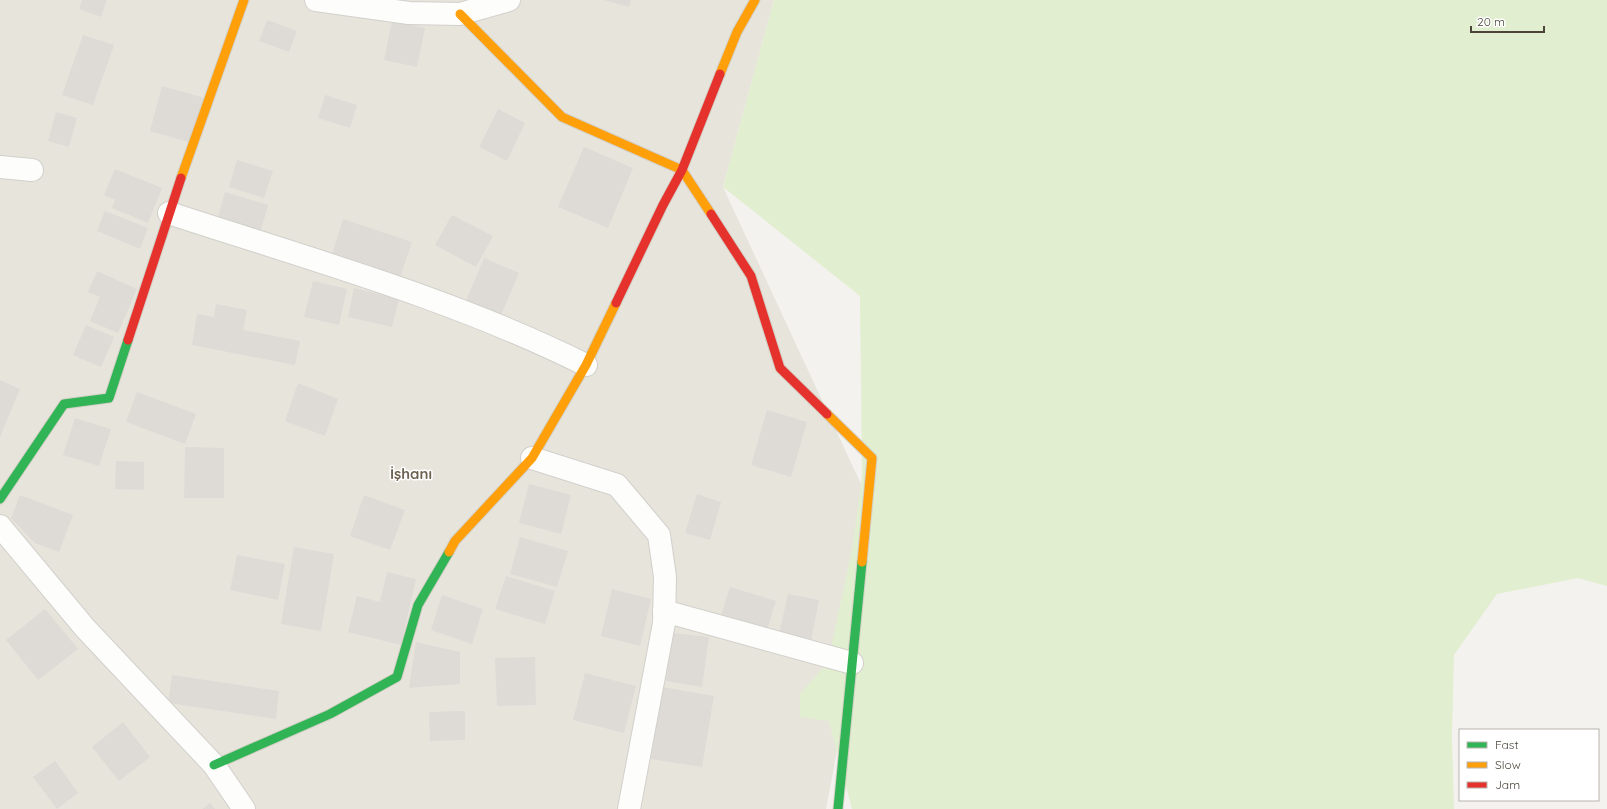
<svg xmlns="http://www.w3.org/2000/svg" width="1607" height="809" font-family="Quicksand,sans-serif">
<rect width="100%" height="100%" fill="#f4f2ee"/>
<path fill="#e7e4dc" d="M0,0H774L723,187L880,525L826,809H0Z"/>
<path fill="#e1eecf" d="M774,0H1607V586L1578,578L1497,594L1454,655L1452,736L1454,809H852L829,721L800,717V694L828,662L853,544L862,476L860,296L723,187Z"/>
<g fill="#dedbd6">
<path d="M82,0H107L101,17L79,9Z"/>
<path d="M603,0H631L629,7Z"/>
<path d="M267,20L297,31L289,52L259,41Z"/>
<path d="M392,21L425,28L417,67L384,60Z"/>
<path d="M83,35L114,45L93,105L62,95Z"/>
<path d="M162,86L205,98L192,143L150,131Z"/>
<path d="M325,95L357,105L350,128L318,118Z"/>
<path d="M498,109L525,123L507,161L479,147Z"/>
<path d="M56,112L77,118L69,147L48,141Z"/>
<path d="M584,147L633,168L608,228L558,207Z"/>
<path d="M237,160L273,171L264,198L229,187Z"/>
<path d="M115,169L162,188L148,223L112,208L115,200L104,195Z"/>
<path d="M225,192L268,205L259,237L216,224Z"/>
<path d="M105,211L148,228L140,249L97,231Z"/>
<path d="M452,215L493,236L476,267L435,245Z"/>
<path d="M343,219L412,242L398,283L330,261Z"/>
<path d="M484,258L519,273L500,318L465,303Z"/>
<path d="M97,271L137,289L118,333L90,321L100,297L88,292Z"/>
<path d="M313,281L347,289L339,325L304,317Z"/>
<path d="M354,288L399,299L392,327L348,317Z"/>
<path d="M216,304L247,310L243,330L300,341L295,365L192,345L197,314L214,317Z"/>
<path d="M86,325L114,337L101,367L73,355Z"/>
<path d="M0,380L20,389L0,437Z"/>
<path d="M298,383L338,399L325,436L285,421Z"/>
<path d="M137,392L196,414L185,444L126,422Z"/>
<path d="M767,410L807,422L791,477L751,465Z"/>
<path d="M75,418L111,429L99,466L63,455Z"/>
<path d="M185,447L224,448V498H184Z"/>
<path d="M116,461L144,462V490L115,489Z"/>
<path d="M529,484L571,495L561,534L519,523Z"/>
<path d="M697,494L721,502L710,540L685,533Z"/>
<path d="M20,495L73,515L59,552L35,543L11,518Z"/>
<path d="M364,495L405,510L390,550L350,536Z"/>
<path d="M520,537L568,551L557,587L510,574Z"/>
<path d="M294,547L334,554L321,631L281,624Z"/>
<path d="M237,555L285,564L278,600L230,590Z"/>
<path d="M387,572L416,579L401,645L348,632L357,596L380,602Z"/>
<path d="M506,576L555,591L545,624L495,609Z"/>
<path d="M730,587L776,601L766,633L720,619Z"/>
<path d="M612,589L651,599L640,646L601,636Z"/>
<path d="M788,594L819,600L811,641L779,634Z"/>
<path d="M442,595L483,609L472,644L431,630Z"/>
<path d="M45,609L78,649L38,680L6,640Z"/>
<path d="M672,633L709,637L702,687L666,681Z"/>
<path d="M416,642L460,652V684L409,688Z"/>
<path d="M535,657L536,705L497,706L495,658Z"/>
<path d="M585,673L636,686L624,733L573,720Z"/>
<path d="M172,675L279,691L276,719L168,703Z"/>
<path d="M662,687L714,696L702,767L651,759Z"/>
<path d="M465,711V740L430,741L429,712Z"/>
<path d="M123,722L150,757L119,781L92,747Z"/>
<path d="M55,761L78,793L57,809L33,777Z"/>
<path d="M210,803L215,809H202Z"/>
</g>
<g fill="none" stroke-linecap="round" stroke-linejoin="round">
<defs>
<g id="street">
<path d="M316,0L409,13L460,14L509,0"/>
<path d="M0,167L32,170"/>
<path d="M169,213C309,259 454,299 586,365"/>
<path d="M532,458L617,485L659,535L665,577L664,623L629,809"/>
<path d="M0,526L85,628L214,765L244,809"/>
<path d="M664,611L852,663"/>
</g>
<g id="fast">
<path d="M0,499L64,404L109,398L128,340"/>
<path d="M214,765L330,714L397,677L418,605L449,552"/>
<path d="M838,809L862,562"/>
</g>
<g id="slow">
<path d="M460,14L562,117L682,170L711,214"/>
<path d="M720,74L737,32L755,0"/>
<path d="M181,178L244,0"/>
<path d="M827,414L872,458L862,562"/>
<path d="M449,552L455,541L532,458L586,365L616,303"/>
</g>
<g id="jam">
<path d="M711,214L751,276L780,368L827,414"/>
<path d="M616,303L663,205L682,170L720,74"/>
<path d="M128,340L181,178"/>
</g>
</defs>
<use href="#street" stroke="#d2d0cb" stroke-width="24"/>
<use href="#fast" stroke="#d3cfc5" stroke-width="11"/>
<use href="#slow" stroke="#d3cfc5" stroke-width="11"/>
<use href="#jam" stroke="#d3cfc5" stroke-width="11"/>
<use href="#street" stroke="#fdfdfc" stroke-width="22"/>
<use href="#fast" stroke="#30b455" stroke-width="9"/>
<use href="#slow" stroke="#ff9f0a" stroke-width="9"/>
<use href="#jam" stroke="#e5322d" stroke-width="9"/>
</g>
<g text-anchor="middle" stroke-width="3" stroke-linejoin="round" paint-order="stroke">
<g font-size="15" font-weight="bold" fill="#6e6250" stroke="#fff">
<text x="411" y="479">İşhanı</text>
</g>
</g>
<rect x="1459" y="729" width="140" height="72" fill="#ffffff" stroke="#b7b4b0"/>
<rect x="1467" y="742" width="20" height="6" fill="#30b455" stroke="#b7b4b0"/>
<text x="1495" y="749" font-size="12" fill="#4b4439">Fast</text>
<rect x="1467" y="762" width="20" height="6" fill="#ff9f0a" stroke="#b7b4b0"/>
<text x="1495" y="769" font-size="12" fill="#4b4439">Slow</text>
<rect x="1467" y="782" width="20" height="6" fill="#e5322d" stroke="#b7b4b0"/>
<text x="1495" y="789" font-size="12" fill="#4b4439">Jam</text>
<path d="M1471 26v6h73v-6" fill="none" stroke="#4b4439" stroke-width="2"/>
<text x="1477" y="26" font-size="12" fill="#4b4439" stroke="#ffffff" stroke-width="3" paint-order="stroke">20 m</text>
</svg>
